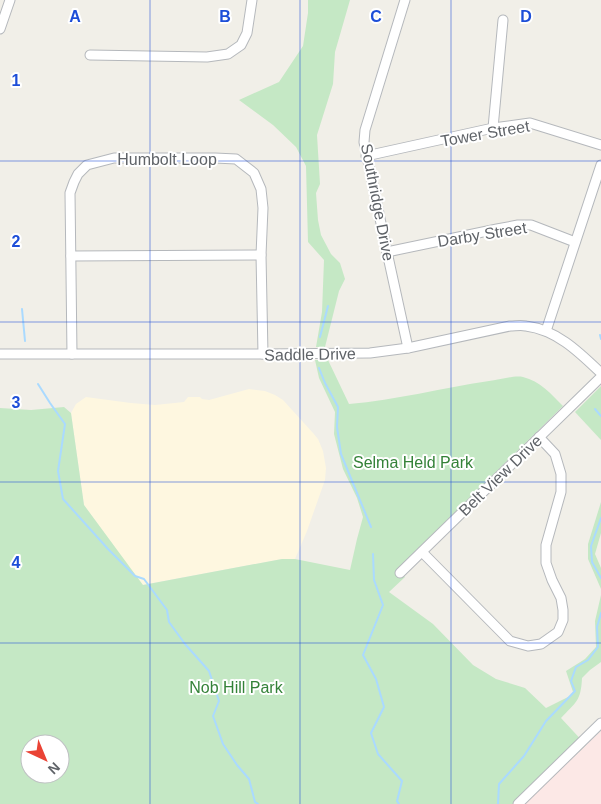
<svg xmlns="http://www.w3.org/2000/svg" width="601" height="804" font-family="Helvetica,sans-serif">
<rect width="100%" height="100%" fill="#f1efe8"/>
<path fill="#fef7e0" d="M249,389L265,391L275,395L283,400L313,433L318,439L323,451L326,468L325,480L307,531L295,559H282L142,585L84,505L71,413L76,404L86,397L131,403L155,405L184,402L188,397H200L202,399L209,400Z"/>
<path fill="#fce8e6" d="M601,731V804H524L572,758Z"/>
<g fill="#c5e8c5" fill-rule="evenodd">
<path d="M308,0H350L335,52L333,84L317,135L320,184L316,193L318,220L321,235L331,254L340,263L345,279L339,291L325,347H316L322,312L324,260L308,242L306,166L296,147L273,125L239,100L279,82L303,46L308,13Z"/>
<path d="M315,360H328L349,404C396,400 442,388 489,381C499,380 514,375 523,377C540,381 551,394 563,406L397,569L405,577L389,592L433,624L473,665L496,679L525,688L546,708L570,696L573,692L566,671L585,659L596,647L595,621L601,595V662L590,670L582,678C581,701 576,702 561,718L586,745L524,804H0V408L31,410L64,407L71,413L84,505L143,585L282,559H295L350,570L357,539L363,517L357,498L343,469L334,434L335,412L319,378ZM30,744H60V774H30Z"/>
<path d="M601,386V440L575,412Z"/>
<path d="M601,502V533L595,554L601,568V589L588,559V544Z"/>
</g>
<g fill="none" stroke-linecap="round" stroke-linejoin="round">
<g stroke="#aadaff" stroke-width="2">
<path d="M22,309L25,341"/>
<path d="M600,335L601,339"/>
<path d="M320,337L328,306"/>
<path d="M319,368L325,383L338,407L337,427L341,454L371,527"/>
<path d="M38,384L50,403L65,424L58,471L63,499L108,549L135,576L144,579L167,610L169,622L185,644L209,671L219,701L213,716L223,744L237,765L249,779L255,802L258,804"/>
<path d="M595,409L601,416"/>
<path d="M601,518L591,546L592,562L601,578"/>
<path d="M373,554L374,580L383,605L363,655L376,679L384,707L371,733L378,754L402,781L397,801L399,804"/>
<path d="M498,804L499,784L524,756L546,721L575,691L571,681L576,667L588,660L598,647L597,627L601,613"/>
</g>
<defs>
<g id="minor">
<path d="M405,0L365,130L364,142L387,252L408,348"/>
<path d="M0,29L10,0"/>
<path d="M90,55L207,57L228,54L241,45L247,33L252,0"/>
<path d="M493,128L503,20"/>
<path d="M366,156L493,128L530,123L601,145"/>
<path d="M387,252L497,229L518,225H531L575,242"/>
<path d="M71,256L261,255"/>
<path d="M546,331L601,165"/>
<path d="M0,354H263L370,353L408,348L510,326C515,326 521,325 526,326C557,330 579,352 601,373"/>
<path d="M72,354L70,193L74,182L78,174L87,165L114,158H215L236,159L254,173L261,189L263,208L261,255L263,354"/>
<path d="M422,552L510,641L528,646L541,644L558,632L563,620V610L561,598L552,580L546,563V545L561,492V474L555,454L539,437"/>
<path d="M400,573L601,377"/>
<path d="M518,804L601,723"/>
</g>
</defs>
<use href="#minor" stroke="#b5b8bc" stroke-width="11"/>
<use href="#minor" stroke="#fff" stroke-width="9"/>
</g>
<path fill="none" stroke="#1d4ed8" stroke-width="1" stroke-opacity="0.55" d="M150,0V804M300,0V804M451,0V804M0,161H601M0,322H601M0,482H601M0,643H601"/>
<g text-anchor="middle" stroke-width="4" stroke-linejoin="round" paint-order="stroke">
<g font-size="16" fill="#5f6368" stroke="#fff">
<text transform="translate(485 133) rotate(-10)" y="6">Tower Street</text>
<text x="167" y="165">Humbolt Loop</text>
<text transform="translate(378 202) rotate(79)" y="6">Southridge Drive</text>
<text transform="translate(482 234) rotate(-9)" y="6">Darby Street</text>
<text transform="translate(310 354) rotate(-1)" y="6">Saddle Drive</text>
<text transform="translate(500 475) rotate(-44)" y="6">Belt View Drive</text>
</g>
<g font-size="16" fill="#348238" stroke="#fff">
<text x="413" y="468">Selma Held Park</text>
<text x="236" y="693">Nob Hill Park</text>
</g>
</g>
<g font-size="16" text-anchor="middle" font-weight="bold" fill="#1d4ed8" stroke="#fff" stroke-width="4" stroke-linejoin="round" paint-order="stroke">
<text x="75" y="22">A</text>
<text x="225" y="22">B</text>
<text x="376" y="22">C</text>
<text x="526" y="22">D</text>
<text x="16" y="86">1</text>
<text x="16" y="247">2</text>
<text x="16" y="408">3</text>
<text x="16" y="568">4</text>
</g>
<g transform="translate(45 759) rotate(136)"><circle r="24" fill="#ffffff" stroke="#bfc1c3"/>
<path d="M0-4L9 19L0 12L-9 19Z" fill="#ea4335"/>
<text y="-8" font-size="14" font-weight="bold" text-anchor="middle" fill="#5f6368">N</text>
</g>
</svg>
